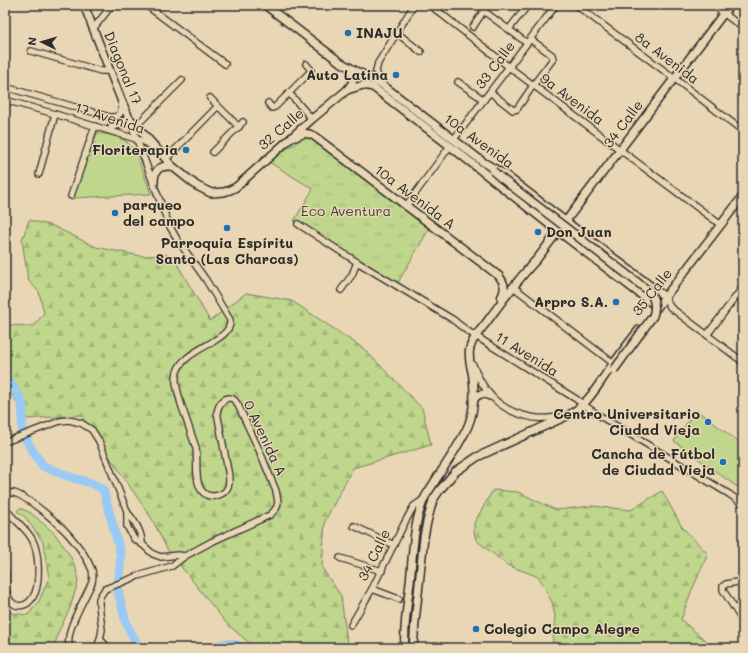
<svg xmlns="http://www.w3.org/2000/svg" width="748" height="653" font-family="Mali,sans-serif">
<defs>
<pattern id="grass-tufts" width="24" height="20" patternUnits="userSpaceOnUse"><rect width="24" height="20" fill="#bfd68c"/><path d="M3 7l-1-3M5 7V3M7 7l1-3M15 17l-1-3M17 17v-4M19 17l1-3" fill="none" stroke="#a4b879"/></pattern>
<pattern id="forest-firs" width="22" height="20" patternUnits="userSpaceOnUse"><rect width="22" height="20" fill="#bfd68c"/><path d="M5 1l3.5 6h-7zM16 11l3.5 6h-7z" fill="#a4b879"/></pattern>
</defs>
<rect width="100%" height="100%" fill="#e9d6b4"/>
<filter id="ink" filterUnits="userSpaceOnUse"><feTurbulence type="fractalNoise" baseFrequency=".025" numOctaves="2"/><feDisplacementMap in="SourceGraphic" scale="8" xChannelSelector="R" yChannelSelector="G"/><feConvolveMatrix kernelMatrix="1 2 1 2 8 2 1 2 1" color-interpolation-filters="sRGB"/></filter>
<g filter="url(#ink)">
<path fill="url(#grass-tufts)" stroke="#75805c" d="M306,135L429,229L396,286L294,221L313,189L269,162Z"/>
<g fill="url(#forest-firs)" stroke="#75805c">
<path d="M29,220L53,226L96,247L141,256L168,255L176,262L210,321L246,293L292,301L364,349L422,408L431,445L353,468L325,521L322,568L341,596L347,642L356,648H255L227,624L167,549L152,519L81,415L27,419L5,384V325L34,326L44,313L39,292L28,280L22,240Z"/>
<path d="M493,490L518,492L556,510L592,506L631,510L662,491L682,527L708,554L691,592L681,620L711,645L718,648H552L555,616L552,602L539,577L507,565L476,540L474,531V523Z"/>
<path d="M20,508L31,513L55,534L69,554L76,568L78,582L70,608L58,633L54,648H5V604L11,613L28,615L39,601L49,578L43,542L25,517L17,511Z"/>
</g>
<g fill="#bfd68c" stroke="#75805c">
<path d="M97,133C107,134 119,136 127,142C136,150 147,182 151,194L73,198Z"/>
<path d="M696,410L743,445V479L737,487L674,441Z"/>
</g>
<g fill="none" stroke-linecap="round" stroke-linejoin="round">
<g stroke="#99c9f5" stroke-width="9">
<path d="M5,378L12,385L23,405L22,429L30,447L43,466L70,477L91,483L103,489L121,555L118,588L119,595L126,623L139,648"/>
<path d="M213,648C222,642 233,642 242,648"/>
</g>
<defs>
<g id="minor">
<path d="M146,5L225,64"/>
<path d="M430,5L509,67L721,225"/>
<path d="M576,5L674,78L743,131"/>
<path d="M713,5L743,28"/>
<path d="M473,27L483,12H485L527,43"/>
<path d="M93,29L112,5"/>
<path d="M509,29L528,5"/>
<path d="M397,33L421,52"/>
<path d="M31,51L101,71H110"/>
<path d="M458,82L484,100"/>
<path d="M380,83L376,71L378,63L414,5"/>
<path d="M5,87L110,117C121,118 122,111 122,102"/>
<path d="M490,92L513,110L517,109L534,84L553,59L552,55L530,39"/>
<path d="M289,93L312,119"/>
<path d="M210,98L239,127"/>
<path d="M5,100L55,114L136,139L143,141L156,150"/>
<path d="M268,103L272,108L275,107L309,73L311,70L306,64"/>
<path d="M136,126L182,80"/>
<path d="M454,139L556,5"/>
<path d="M213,152L243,122"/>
<path d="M166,159L218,106"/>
<path d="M39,174L55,114"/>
<path d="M71,196L95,126"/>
<path d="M406,206L450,146"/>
<path d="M298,224L357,262L452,319L466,330L576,399L584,405L600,416L729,494L743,504"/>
<path d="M516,289L613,363"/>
<path d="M341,290L352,275L357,262"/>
<path d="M665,297L670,307L743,362"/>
<path d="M707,335L743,287"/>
<path d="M473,365C483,390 496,407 522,415C527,416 532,418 537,418C545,419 554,417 562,417"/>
<path d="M5,442L60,421L69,420L81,423L92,430L99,441L127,511V526L134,539L142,544L153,554L161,557L178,555L185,556"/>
<path d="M5,494C8,493 10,492 14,493C28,497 58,523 68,534C77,544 87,557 92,570C93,574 93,578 92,582C86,598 63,632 70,648"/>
<path d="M5,508C13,520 27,528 33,541C39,554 40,580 35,593C28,609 12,611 7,593C5,586 6,578 5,571"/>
<path d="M127,512C134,520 142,532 142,544"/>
<path d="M354,526L394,545"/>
<path d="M340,558L382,571"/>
<path d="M743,581L726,584L723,586V590L743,622"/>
<path d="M372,589L399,599"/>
<path d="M351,625L372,589L404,524L411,511L414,506L424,499"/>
<path d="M100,639L108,648"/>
<path d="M97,648L100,639L102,630L99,604V599L101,595L105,589L138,576L172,566L185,556L211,542L270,515L274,511L277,507L278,502L276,491L260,452L238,405C231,392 220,399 217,412L228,471C229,477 230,482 228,487C224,496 209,500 202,491C194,481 198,461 196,448C191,433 186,419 181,404C179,395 175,386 176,377C178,348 233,343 230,320L206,280L177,239L169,225L130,121"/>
</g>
<g id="major">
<path d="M84,5L122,102L129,118L133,122L172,166L197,186L211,193L224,192L230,190L236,187L312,119L347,90L363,85L373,87L450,146L545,221L657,307"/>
<path d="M265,5L340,62L358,72L380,83L483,162L504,174L552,211L665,297"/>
<path d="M347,90C355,81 355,78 349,67"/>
<path d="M112,126L121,124L129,118"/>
<path d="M296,137C303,133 307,132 314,136L499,276C505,284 506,289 501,298"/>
<path d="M154,183C154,170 159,165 172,166"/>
<path d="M655,310L743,196"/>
<path d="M473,402C476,394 482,392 490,396"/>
<path d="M405,648C403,626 408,603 410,582C413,554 413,524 424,499C428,491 433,485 437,478C448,461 460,444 468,426C474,412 475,393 473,378C472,368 467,358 470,348C472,339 480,330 486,323C502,301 518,279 537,259L730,5"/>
<path d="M413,648L415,622L424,537L427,522L433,500L439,491L455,472L477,457L569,415C591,402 599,382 614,363C622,352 630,341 639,330"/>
</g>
</defs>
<use href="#minor" stroke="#2b2b2b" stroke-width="8"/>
<use href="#major" stroke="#2b2b2b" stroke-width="10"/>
<use href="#minor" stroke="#e9d6b4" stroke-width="5.5"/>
<use href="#major" stroke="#e9d6b4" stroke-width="7"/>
<defs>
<path id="major-bridge" d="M493,171L501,178L650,292C655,300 656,307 653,316L614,370"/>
</defs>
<use href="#major-bridge" stroke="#2b2b2b" stroke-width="10" stroke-linecap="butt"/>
<use href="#major-bridge" stroke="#e9d6b4" stroke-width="7"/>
</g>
</g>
<g fill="#1f6fb2" stroke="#e9d6b4" stroke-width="1.5">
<circle cx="348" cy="33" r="4"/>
<circle cx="396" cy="75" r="4"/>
<circle cx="186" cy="150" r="4"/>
<circle cx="115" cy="213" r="4"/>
<circle cx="227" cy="228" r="4"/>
<circle cx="538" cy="232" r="4"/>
<circle cx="616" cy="302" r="4"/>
<circle cx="708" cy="422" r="4"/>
<circle cx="723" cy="462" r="4"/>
<circle cx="476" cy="629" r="4"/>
</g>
<g text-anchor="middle" stroke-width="3" stroke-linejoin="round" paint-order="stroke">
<g font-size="14" font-weight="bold" fill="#2b2b2b" stroke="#e9d6b4" text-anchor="end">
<text x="356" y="38" text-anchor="start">INAJU</text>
<text x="388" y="80">Auto Latina</text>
<text x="178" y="155">Floriterapia</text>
<text x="123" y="210" text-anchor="start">parqueo<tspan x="123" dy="16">del campo</tspan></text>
<text x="546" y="237" text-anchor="start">Don Juan</text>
<text x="227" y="248" text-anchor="middle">Parroquia Espíritu<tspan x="227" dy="16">Santo (Las Charcas)</tspan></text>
<text x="608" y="307">Arpro S.A.</text>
<text x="700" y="419">Centro Universitario<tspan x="700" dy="16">Ciudad Vieja</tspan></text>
<text x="715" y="459">Cancha de Fútbol<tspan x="715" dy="16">de Ciudad Vieja</tspan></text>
<text x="484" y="634" text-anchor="start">Colegio Campo Alegre</text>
</g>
<g font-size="14" fill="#2b2b2b" stroke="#e9d6b4">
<text transform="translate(667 58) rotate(37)" y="5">8a Avenida</text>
<text transform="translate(495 65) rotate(-53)" y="5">33 Calle</text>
<text transform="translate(123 68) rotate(68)" y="5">Diagonal 17</text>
<text transform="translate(572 99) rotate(37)" y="5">9a Avenida</text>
<text transform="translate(110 118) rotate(18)" y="5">17 Avenida</text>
<text transform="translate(623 124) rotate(-53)" y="5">34 Calle</text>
<text transform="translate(281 129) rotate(-41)" y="5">32 Calle</text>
<text transform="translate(479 141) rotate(36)" y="5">10a Avenida</text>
<text transform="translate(415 197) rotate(37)" y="5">10a Avenida A</text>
<text transform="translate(652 292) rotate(-52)" y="5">35 Calle</text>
<text transform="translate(527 354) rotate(32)" y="5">11 Avenida</text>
<text transform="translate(265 438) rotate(65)" y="5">0 Avenida A</text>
<text transform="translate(374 555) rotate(-64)" y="5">34 Calle</text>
</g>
<g font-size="14" fill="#41453a" stroke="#e9d6b4">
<text x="346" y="216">Eco Aventura</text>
</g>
</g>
<rect width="748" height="653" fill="none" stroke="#e9d6b4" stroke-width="20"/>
<rect x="10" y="10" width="728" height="633" fill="none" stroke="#2b2b2b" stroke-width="1.5" filter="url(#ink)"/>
<g transform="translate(42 42) rotate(275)" stroke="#e9d6b4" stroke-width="3" paint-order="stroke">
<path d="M0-3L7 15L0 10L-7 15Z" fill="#2b2b2b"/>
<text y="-6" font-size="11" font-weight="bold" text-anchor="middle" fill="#2b2b2b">N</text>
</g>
</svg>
